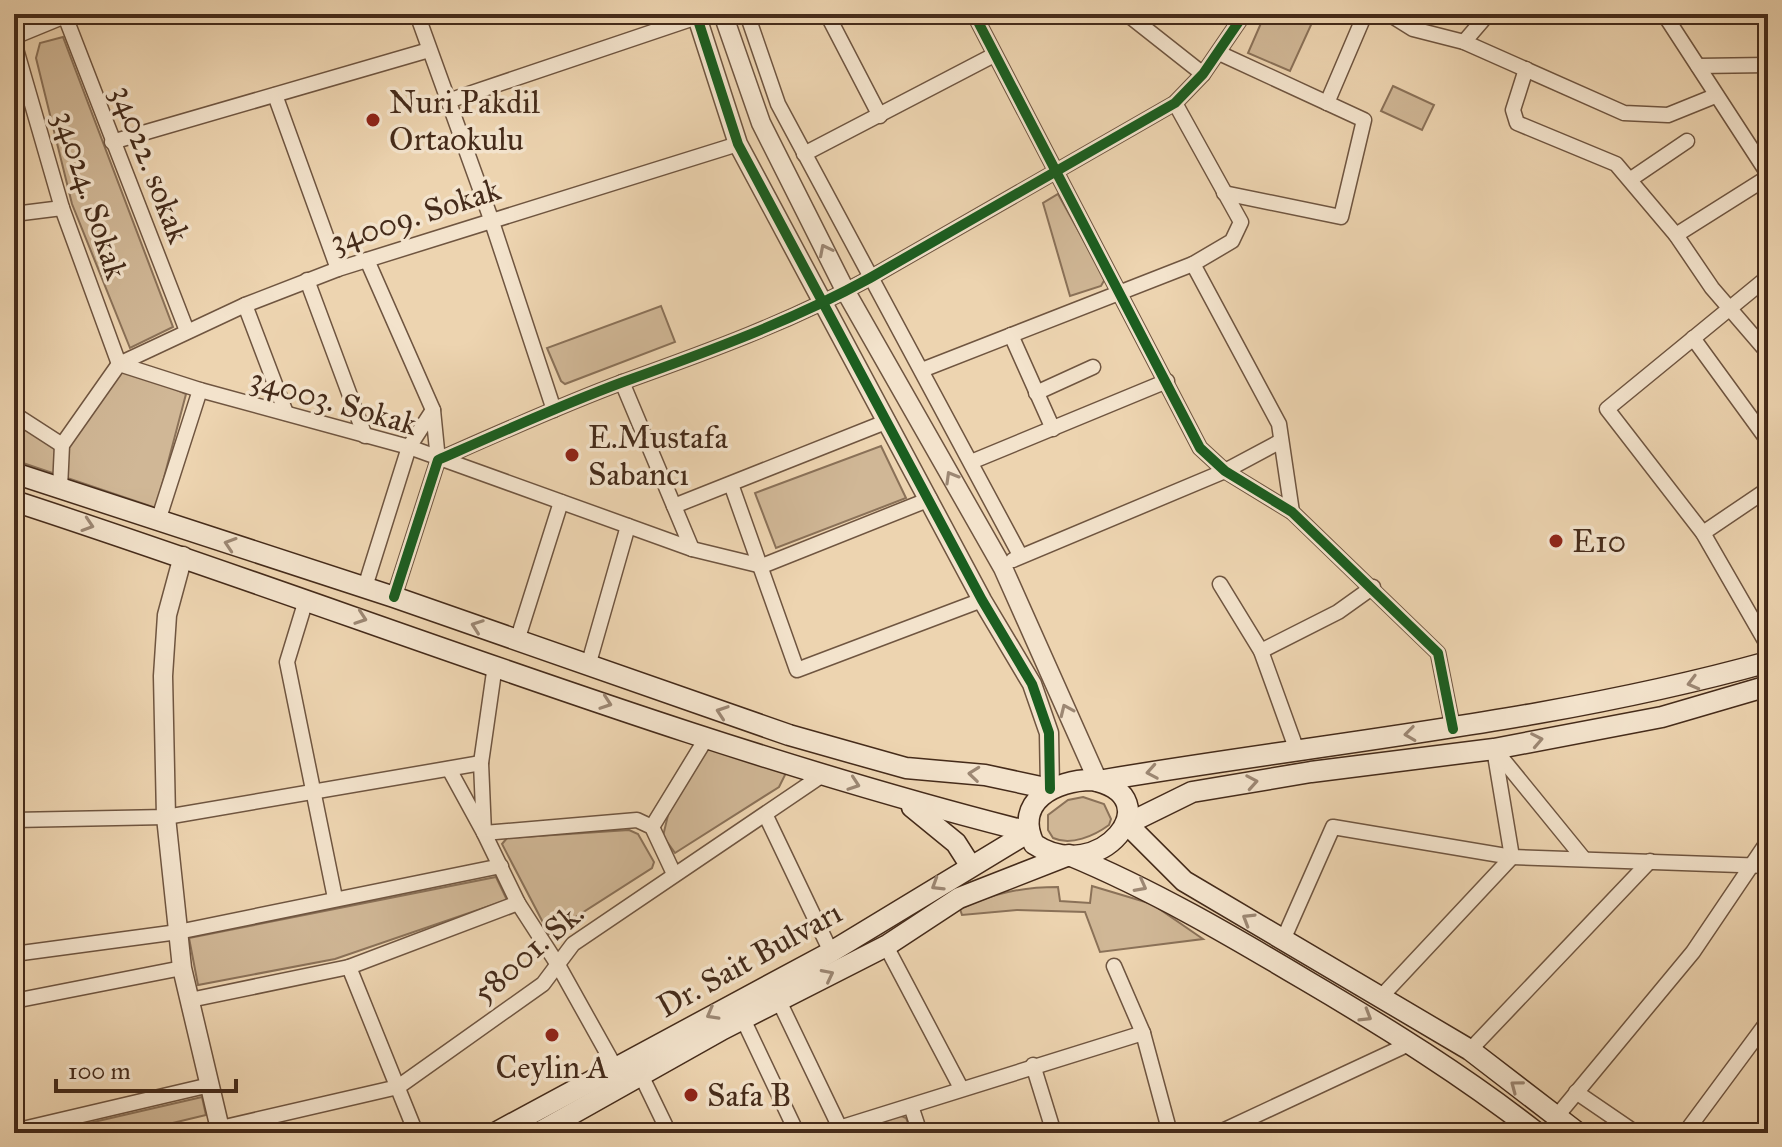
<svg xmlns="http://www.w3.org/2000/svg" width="1782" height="1147" font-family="'IM FELL Great Primer',serif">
<rect width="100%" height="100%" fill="#edd4b0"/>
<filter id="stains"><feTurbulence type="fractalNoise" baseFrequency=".0025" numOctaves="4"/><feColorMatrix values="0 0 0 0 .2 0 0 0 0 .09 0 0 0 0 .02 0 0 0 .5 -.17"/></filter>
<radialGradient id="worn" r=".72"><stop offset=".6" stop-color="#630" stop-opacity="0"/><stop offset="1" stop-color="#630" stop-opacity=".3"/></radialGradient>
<g fill="#d0b796" stroke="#8a7158" stroke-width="2">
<path d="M1265,14H1316L1290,71L1248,53Z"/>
<path d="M63,37L173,327L130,348L72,204L36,58L40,43Z"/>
<path d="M1393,86L1434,105L1422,130L1381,111Z"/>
<path d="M1058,194L1105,279L1101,286L1070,296L1043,203Z"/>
<path d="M661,306L675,342L565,384L561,381L547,348Z"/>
<path d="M119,364L186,394L156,508L14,460V414L62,445Z"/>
<path d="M881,446L906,498L776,548L755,493Z"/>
<path d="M705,745L788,769L779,787L675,853L663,836L669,811Z"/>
<path d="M1083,797L1104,804L1111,819L1109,825C1094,836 1071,846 1053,838L1048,830V815L1068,800Z"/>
<path d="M629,830L638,834L654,862L652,868L549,934L502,844L507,838Z"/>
<path d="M496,877L507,900L335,959L198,985L189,938Z"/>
<path d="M1092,886L1152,904L1203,939L1100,952L1085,912L1017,910L962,915L960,909C993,893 1022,887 1058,887L1060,901L1090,903Z"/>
<path d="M202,1097L206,1115L131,1133H46Z"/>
<path d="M899,1115L906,1118L912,1133H854Z"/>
</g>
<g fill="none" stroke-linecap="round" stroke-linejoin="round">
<defs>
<g id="minor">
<path d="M417,14L491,219L554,410"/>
<path d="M747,14L778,104L1020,555"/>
<path d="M827,14L880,116"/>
<path d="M974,14L1200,448L1225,471L1292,512L1438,653L1453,729"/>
<path d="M1127,14L1203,74"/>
<path d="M1389,14L1413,29L1464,42L1624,113L1668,115L1715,96"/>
<path d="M1664,14L1768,174"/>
<path d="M65,16L187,331"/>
<path d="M14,37L70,14"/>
<path d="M14,42L62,208L119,364"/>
<path d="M1464,42L1488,14"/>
<path d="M1219,53L1364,120L1341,217L1224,193"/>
<path d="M1698,66L1768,65"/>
<path d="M1526,69L1513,110L1517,123L1616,164L1676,235L1712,288L1768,353"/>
<path d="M275,95L338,269"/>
<path d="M448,101L697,17"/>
<path d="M1327,103L1365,14"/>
<path d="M112,142L429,50"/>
<path d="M804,154L994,55"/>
<path d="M1631,179L1687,141"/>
<path d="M14,214L62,208"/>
<path d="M1676,235L1768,177"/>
<path d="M367,260L433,410L438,460"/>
<path d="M1193,264L1279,424L1292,512"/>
<path d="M1768,277L1607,409L1703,533L1768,646"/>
<path d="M307,280L365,436"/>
<path d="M245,305L286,413"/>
<path d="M1011,335L1053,429"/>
<path d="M1693,338L1768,441"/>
<path d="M119,364L200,390L409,447L692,549L762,566"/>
<path d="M922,370L1193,264L1232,241L1241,222L1175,103"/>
<path d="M622,382L692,549"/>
<path d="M1036,393L1093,367"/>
<path d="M14,414L62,445"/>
<path d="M971,462L1167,381"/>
<path d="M731,484L797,670L982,600"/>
<path d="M60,488L62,445L119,364L245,305L338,269L738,144"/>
<path d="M674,506L888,421"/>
<path d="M158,521L200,390"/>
<path d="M1703,533L1768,489"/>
<path d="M1013,560L1225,471L1281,441"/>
<path d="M762,566L930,499"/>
<path d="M1220,584L1261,651L1296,748"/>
<path d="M365,587L409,447L433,410"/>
<path d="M394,597L438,460C499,433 561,405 623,382C707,352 792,321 870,278L1175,103L1203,74L1244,14"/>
<path d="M306,600L287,662L335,898"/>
<path d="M517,641L561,502"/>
<path d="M1261,651L1338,612L1373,587"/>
<path d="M495,665L481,763L484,833L518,903L558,965L615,1067"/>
<path d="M588,666L628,526"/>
<path d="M1496,751L1584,859"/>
<path d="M449,769L484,833L637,820L652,827L674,874"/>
<path d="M766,816L831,952"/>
<path d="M14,820L166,817L481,763"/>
<path d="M652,827L707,737"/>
<path d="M1283,940L1333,827L1512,857L1768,866"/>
<path d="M886,946L961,1088"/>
<path d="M14,954L178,932L501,866"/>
<path d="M1114,966L1143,1033L1170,1133"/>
<path d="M349,967L416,1133"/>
<path d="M1379,999L1512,857L1494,749"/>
<path d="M190,1000L349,967L518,903"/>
<path d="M14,1001L182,968"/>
<path d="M779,1001L840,1128"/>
<path d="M743,1019L797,1133"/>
<path d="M1470,1050L1650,861"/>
<path d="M1033,1065L1054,1133"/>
<path d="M641,1075L669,1133"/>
<path d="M1576,1092L1636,1133"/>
<path d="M911,1106L920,1133"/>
<path d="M1557,1116L1693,952L1768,841"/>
<path d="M14,1131L210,1085"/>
<path d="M199,1133L398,1087L543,984L573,944L824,774"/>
<path d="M823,1133L1143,1033"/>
<path d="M1218,1133L1411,1043"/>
<path d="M1685,1133L1768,1021"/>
</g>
<g id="tertiary">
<path d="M696,14L738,144L982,600L1032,684L1049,733L1050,789"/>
<path d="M723,14L761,123L846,292L1003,568L1098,781"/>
<path d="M183,556L167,615L163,676L166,817L182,968L221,1133"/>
</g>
<g id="secondary">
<path d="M14,473L394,597L789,735L906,768L985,775L1050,789"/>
<path d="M14,501C352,611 684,745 1029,832"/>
<path d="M1092,780C1174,797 1099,888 1034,844C1013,801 1056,780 1092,780Z"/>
<path d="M1098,781C1322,743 1549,723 1768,662"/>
<path d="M912,807L956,843L970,865"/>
<path d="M495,1133L831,952L1029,832"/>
<path d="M538,1133L723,1029L886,946L959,898L1069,855C1153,890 1230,935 1307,981C1387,1028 1464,1076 1537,1133"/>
<path d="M1578,1133L1470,1050L1184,881L1127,824L1192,792L1311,772L1494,749L1662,717L1768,686"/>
</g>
</defs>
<use href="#minor" stroke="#6f5540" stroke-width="17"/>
<use href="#tertiary" stroke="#6f5540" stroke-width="21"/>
<use href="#secondary" stroke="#452b1a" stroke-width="23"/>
<use href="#minor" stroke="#f3e3cc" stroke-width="14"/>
<use href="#tertiary" stroke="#f3e3cc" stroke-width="18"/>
<use href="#secondary" stroke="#f3e3cc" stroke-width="20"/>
<defs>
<g id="cycleway">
<path d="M696,14L738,144L982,600L1032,684L1049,733L1050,789"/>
<path d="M974,14L1200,448L1225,471L1292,512L1438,653L1453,729"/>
<path d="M394,597L438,460C499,433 561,405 623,382C707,352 792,321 870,278L1175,103L1203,74L1244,14"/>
</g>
</defs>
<use href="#cycleway" stroke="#f3e3cc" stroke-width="15"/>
<use href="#cycleway" stroke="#1b5e20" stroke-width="10"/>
</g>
<defs><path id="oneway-chevron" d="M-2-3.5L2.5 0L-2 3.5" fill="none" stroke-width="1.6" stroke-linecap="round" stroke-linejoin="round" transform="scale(2)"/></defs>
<g stroke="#9c8773">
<use href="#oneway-chevron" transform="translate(825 250) rotate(-117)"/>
<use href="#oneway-chevron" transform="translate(951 477) rotate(-120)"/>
<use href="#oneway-chevron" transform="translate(88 525) rotate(18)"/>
<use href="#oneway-chevron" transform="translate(230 544) rotate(-162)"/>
<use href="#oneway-chevron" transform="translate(361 618) rotate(19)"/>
<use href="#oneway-chevron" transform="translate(477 626) rotate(-160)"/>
<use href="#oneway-chevron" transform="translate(1693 683) rotate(165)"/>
<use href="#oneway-chevron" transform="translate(606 703) rotate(19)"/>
<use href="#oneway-chevron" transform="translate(1066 710) rotate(-114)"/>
<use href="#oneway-chevron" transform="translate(722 712) rotate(-161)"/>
<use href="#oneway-chevron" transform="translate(1410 734) rotate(173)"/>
<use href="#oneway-chevron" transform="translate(1537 740) rotate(-11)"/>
<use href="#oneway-chevron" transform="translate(1152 772) rotate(170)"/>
<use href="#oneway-chevron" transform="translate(974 774) rotate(-174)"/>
<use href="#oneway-chevron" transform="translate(1252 782) rotate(-10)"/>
<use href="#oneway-chevron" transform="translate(854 784) rotate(19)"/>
<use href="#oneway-chevron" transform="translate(937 885) rotate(148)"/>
<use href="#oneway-chevron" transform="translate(1141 886) rotate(28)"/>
<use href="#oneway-chevron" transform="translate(1248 919) rotate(-149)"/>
<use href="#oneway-chevron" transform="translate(828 975) rotate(-27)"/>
<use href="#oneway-chevron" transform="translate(712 1014) rotate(151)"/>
<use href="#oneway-chevron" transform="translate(1366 1016) rotate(31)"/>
<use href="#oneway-chevron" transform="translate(1516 1086) rotate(-143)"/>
</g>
<g fill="#8f2418" stroke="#f3e3cc" stroke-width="3">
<circle cx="373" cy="120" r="8"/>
<circle cx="572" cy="455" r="8"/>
<circle cx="1556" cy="541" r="8"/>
<circle cx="552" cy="1035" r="8"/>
<circle cx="691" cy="1095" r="8"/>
</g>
<g text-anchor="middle" stroke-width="7" stroke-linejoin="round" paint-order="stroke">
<g font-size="32" fill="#452b1a" stroke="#f3e3cc" text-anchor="start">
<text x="389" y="113">Nuri Pakdil<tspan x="389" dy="37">Ortaokulu</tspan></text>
<text x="588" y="448">E.Mustafa<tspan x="588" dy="37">Sabancı</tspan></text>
<text x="1572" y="552">E10</text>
<text x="552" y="1078" text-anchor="middle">Ceylin A</text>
<text x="707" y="1106">Safa B</text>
</g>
<g font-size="32" fill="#452b1a" stroke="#f3e3cc">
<text transform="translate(151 164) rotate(69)" y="11">34022. sokak</text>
<text transform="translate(91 195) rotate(72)" y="11">34024. Sokak</text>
<text transform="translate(415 215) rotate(-18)" y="11">34009. Sokak</text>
<text transform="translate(334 401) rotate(16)" y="11">34003. Sokak</text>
<text transform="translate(528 952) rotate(-41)" y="11">58001. Sk.</text>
<text transform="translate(749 959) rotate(-29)" y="11">Dr. Sait Bulvarı</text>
</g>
</g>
<rect width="1782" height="1147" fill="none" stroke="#edd4b0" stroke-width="48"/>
<rect x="16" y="16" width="1750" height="1115" fill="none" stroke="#452b1a" stroke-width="4"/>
<rect x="24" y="24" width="1734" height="1099" fill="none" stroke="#452b1a" stroke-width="2"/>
<path d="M56 1079v12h180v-12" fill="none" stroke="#452b1a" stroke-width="4"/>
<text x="68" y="1079" font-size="24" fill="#452b1a" stroke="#f3e3cc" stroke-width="6" paint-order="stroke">100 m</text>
<rect width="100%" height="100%" filter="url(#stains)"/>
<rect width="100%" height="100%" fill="url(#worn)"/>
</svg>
